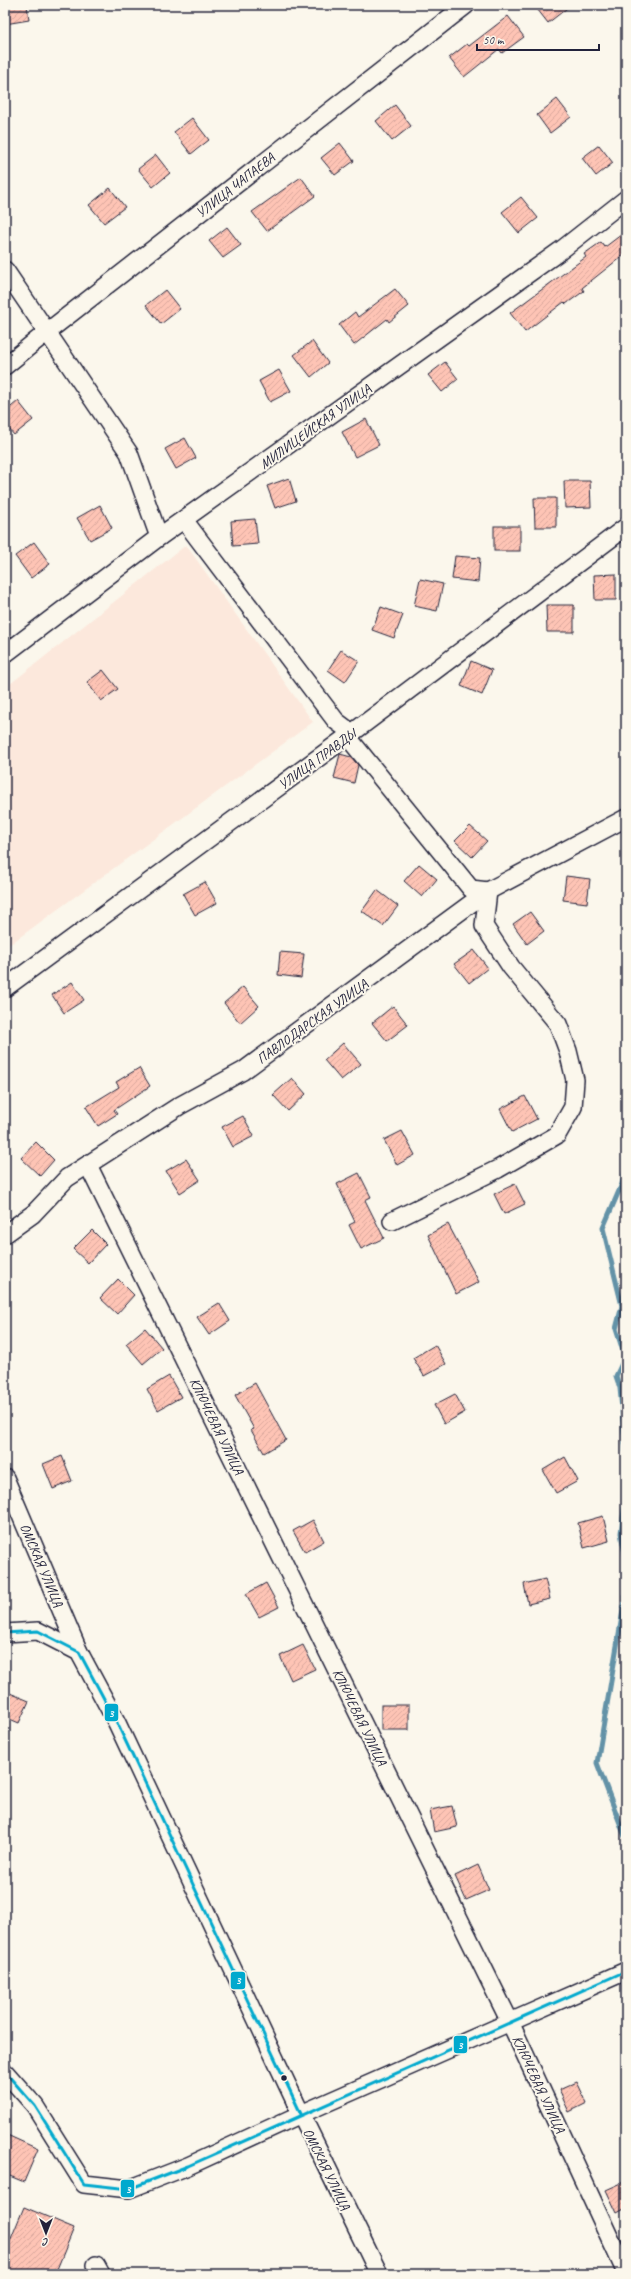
<svg xmlns="http://www.w3.org/2000/svg" width="631" height="2279" font-family="Caveat,sans-serif">
<defs>
<pattern id="building-hatch" width="6" height="6" patternUnits="userSpaceOnUse"><rect width="6" height="6" fill="#fec4b5"/><path d="M-1 1l2-2M0 6l6-6M5 7l2-2" fill="none" stroke="#d9a89d"/></pattern>
</defs>
<rect width="100%" height="100%" fill="#fbf7ec"/>
<filter id="ink" filterUnits="userSpaceOnUse"><feTurbulence type="fractalNoise" baseFrequency=".025" numOctaves="2"/><feDisplacementMap in="SourceGraphic" scale="8" xChannelSelector="R" yChannelSelector="G"/><feConvolveMatrix kernelMatrix="1 2 1 2 8 2 1 2 1" color-interpolation-filters="sRGB"/></filter>
<g filter="url(#ink)">
<path fill="#fce8dc" d="M186,545L313,722L5,948V688Z"/>
<g fill="none" stroke-linecap="round" stroke-linejoin="round">
<g stroke="#6392a7" stroke-width="5">
<path d="M626,1169L622,1184L603,1228L622,1306L616,1329L625,1357L616,1376L620,1388L626,1452"/>
<path d="M626,1495L621,1533L626,1559"/>
<path d="M626,1593L597,1763L626,1839"/>
</g>
</g>
<g fill="url(#building-hatch)" stroke="#22223b">
<path d="M5,5H27L29,20L5,24Z"/>
<path d="M534,5H571L548,23Z"/>
<path d="M508,16L524,37L502,53L499,49L464,77L449,58L467,44L469,46Z"/>
<path d="M557,99L571,117L550,133L537,115Z"/>
<path d="M395,105L411,126L392,141L376,121Z"/>
<path d="M192,118L209,140L191,154L174,132Z"/>
<path d="M340,143L354,161L335,175L321,158Z"/>
<path d="M599,145L613,163L596,176L582,158Z"/>
<path d="M156,155L170,173L153,187L138,169Z"/>
<path d="M301,177L315,196L267,231L252,212Z"/>
<path d="M110,188L125,207L104,223L89,205Z"/>
<path d="M521,197L538,218L519,233L502,212Z"/>
<path d="M227,227L241,245L223,258L209,241Z"/>
<path d="M626,231V253L582,288L584,291L566,304L564,302L525,332L510,313L586,257L584,254L601,242L605,247Z"/>
<path d="M395,289L409,306L389,322L387,319L354,345L339,325L355,312L358,317Z"/>
<path d="M165,290L180,309L161,324L146,305Z"/>
<path d="M312,341L328,363L311,377L294,355Z"/>
<path d="M445,362L458,379L442,392L428,375Z"/>
<path d="M279,370L291,391L270,402L259,381Z"/>
<path d="M18,401L33,420L14,435L5,424V412Z"/>
<path d="M366,419L379,445L355,457L342,432Z"/>
<path d="M185,438L196,458L176,469L165,449Z"/>
<path d="M289,478L296,501L275,508L267,486Z"/>
<path d="M564,481H590L591,507L565,508Z"/>
<path d="M534,498H556V527H535Z"/>
<path d="M100,505L112,528L90,540L77,518Z"/>
<path d="M255,519L258,544L233,546L231,521Z"/>
<rect x="494" y="526" width="26" height="25"/>
<path d="M34,542L50,564L31,578L15,556Z"/>
<path d="M455,556L480,558L478,582L452,579Z"/>
<path d="M616,574V600H595L594,575Z"/>
<path d="M420,579L443,584L437,611L414,606Z"/>
<path d="M546,605H574V632H547Z"/>
<path d="M381,607L403,615L394,638L372,630Z"/>
<path d="M341,650L359,661L345,682L328,670Z"/>
<path d="M471,661L492,670L482,695L461,686Z"/>
<path d="M103,670L118,689L101,701L87,682Z"/>
<path d="M340,754L351,757L358,765L354,783L334,778Z"/>
<path d="M470,826L487,841L472,857L455,841Z"/>
<path d="M419,864L437,879L422,897L404,881Z"/>
<path d="M566,876L590,879L587,903L563,900Z"/>
<path d="M205,882L217,903L195,915L183,894Z"/>
<path d="M377,890L398,906L383,926L362,911Z"/>
<path d="M530,912L544,931L527,944L513,924Z"/>
<path d="M474,950L488,968L469,983L454,964Z"/>
<path d="M280,952L304,954L301,978L278,975Z"/>
<path d="M72,982L84,1000L64,1013L52,995Z"/>
<path d="M243,987L259,1006L240,1023L224,1003Z"/>
<path d="M393,1006L408,1025L387,1041L372,1023Z"/>
<path d="M343,1043L361,1064L341,1080L324,1060Z"/>
<path d="M139,1068L150,1086L114,1110L117,1114L98,1126L86,1107L119,1087L116,1082Z"/>
<path d="M292,1078L306,1094L288,1111L273,1095Z"/>
<path d="M525,1096L537,1119L512,1132L500,1109Z"/>
<path d="M243,1116L254,1136L233,1147L222,1127Z"/>
<path d="M402,1131L415,1155L397,1165L384,1140Z"/>
<path d="M36,1142L54,1160L40,1176L21,1158Z"/>
<path d="M186,1159L200,1180L180,1193L166,1171Z"/>
<path d="M359,1173L371,1197L365,1200L384,1238L361,1249L349,1225L355,1222L337,1184Z"/>
<path d="M515,1184L525,1204L504,1214L494,1194Z"/>
<path d="M448,1224L479,1282L456,1294L428,1235Z"/>
<path d="M92,1230L106,1244L88,1263L73,1249Z"/>
<path d="M118,1279L134,1295L117,1314L100,1298Z"/>
<path d="M219,1303L230,1321L209,1335L197,1317Z"/>
<path d="M145,1328L162,1348L143,1364L126,1344Z"/>
<path d="M435,1345L446,1364L424,1376L413,1358Z"/>
<path d="M169,1376L181,1397L158,1410L147,1389Z"/>
<path d="M255,1383L286,1440L264,1453L251,1430L254,1429L235,1395Z"/>
<path d="M455,1394L465,1412L444,1424L434,1405Z"/>
<path d="M62,1456L72,1481L53,1489L43,1464Z"/>
<path d="M565,1457L578,1481L556,1493L543,1470Z"/>
<path d="M603,1516L609,1541L584,1548L578,1523Z"/>
<path d="M313,1520L324,1541L305,1552L293,1531Z"/>
<path d="M545,1579L550,1599L528,1604L524,1584Z"/>
<path d="M266,1583L279,1607L259,1617L246,1594Z"/>
<path d="M303,1645L315,1669L291,1680L280,1656Z"/>
<path d="M5,1691L29,1701L19,1723L5,1717Z"/>
<rect x="381" y="1705" width="28" height="25"/>
<path d="M452,1806L457,1827L434,1832L430,1810Z"/>
<path d="M478,1865L489,1890L466,1900L455,1876Z"/>
<path d="M577,2082L587,2103L569,2112L559,2090Z"/>
<path d="M5,2134L38,2149L24,2182L5,2174Z"/>
<path d="M626,2181V2208L617,2213L606,2190Z"/>
<path d="M24,2207L74,2228L55,2274H5V2253Z"/>
</g>
<g fill="none" stroke-linecap="round" stroke-linejoin="round">
<defs>
<g id="minor">
<path d="M5,270L129,453L159,537"/>
<path d="M5,366L47,332L466,5"/>
<path d="M184,520L336,721L352,733"/>
<path d="M5,654L159,537L560,251L626,199"/>
<path d="M347,736L471,889L488,891L484,926L511,967L558,1024L568,1051L575,1080L573,1107L557,1135L498,1169L392,1221"/>
<path d="M5,988L352,733L626,527"/>
<path d="M88,1165L510,2022L626,2273"/>
<path d="M5,1234L33,1214L67,1178L179,1106L243,1071L488,891L626,818"/>
<path d="M5,1478L79,1652"/>
<path d="M5,1633L38,1631L79,1652L117,1723L301,2114L379,2274"/>
<path d="M5,2072L35,2106L84,2184L129,2189L188,2166L301,2114L626,1971"/>
<path d="M96,2265L101,2274"/>
</g>
</defs>
<use href="#minor" stroke="#22223b" stroke-width="20"/>
<use href="#minor" stroke="#fbf7ec" stroke-width="17"/>
<defs>
<g id="bus-1">
<path d="M5,1633L38,1631L79,1652L117,1723L301,2114"/>
<path d="M5,2072L35,2106L84,2184L129,2189L188,2166L626,1971"/>
</g>
</defs>
<use href="#bus-1" stroke="#fbf7ec" stroke-width="6"/>
<use href="#bus-1" stroke="#00a9ce" stroke-width="3"/>
</g>
</g>
<circle fill="#22223b" stroke="#fbf7ec" stroke-width="1.5" cx="284" cy="2078" r="3.5"/>
<g text-anchor="middle" stroke-width="4" stroke-linejoin="round" paint-order="stroke">
<g font-size="14" fill="#22223b" stroke="#fbf7ec">
<text transform="translate(235 185) rotate(-38)" y="5">УЛИЦА ЧАПАЕВА</text>
<text transform="translate(315 426) rotate(-36)" y="5">МИЛИЦЕЙСКАЯ УЛИЦА</text>
<text transform="translate(317 759) rotate(-36)" y="5">УЛИЦА ПРАВДЫ</text>
<text transform="translate(312 1021) rotate(-36)" y="5">ПАВЛОДАРСКАЯ УЛИЦА</text>
<text transform="translate(217 1426) rotate(64)" y="5">КЛЮЧЕВАЯ УЛИЦА</text>
<text transform="translate(42 1565) rotate(67)" y="5">ОМСКАЯ УЛИЦА</text>
<text transform="translate(360 1717) rotate(64)" y="5">КЛЮЧЕВАЯ УЛИЦА</text>
<text transform="translate(539 2084) rotate(65)" y="5">КЛЮЧЕВАЯ УЛИЦА</text>
<text transform="translate(327 2169) rotate(64)" y="5">ОМСКАЯ УЛИЦА</text>
</g>
</g>
<g stroke="#fbf7ec" stroke-width="1.5">
<rect x="104" y="1703" width="15" height="19" rx="4" fill="#00a9ce"/>
<rect x="230" y="1971" width="16" height="19" rx="4" fill="#00a9ce"/>
<rect x="453" y="2035" width="15" height="19" rx="4" fill="#00a9ce"/>
<rect x="120" y="2179" width="15" height="19" rx="4" fill="#00a9ce"/>
</g>
<g font-size="11" text-anchor="middle" font-weight="bold" fill="#fff">
<text x="111" y="1717">3</text>
<text x="238" y="1984">3</text>
<text x="460" y="2049">3</text>
<text x="128" y="2193">3</text>
</g>
<rect width="631" height="2279" fill="none" stroke="#fbf7ec" stroke-width="20"/>
<rect x="10" y="10" width="611" height="2259" fill="none" stroke="#22223b" stroke-width="1.5" filter="url(#ink)"/>
<g transform="translate(46 2233) rotate(180)" stroke="#fbf7ec" stroke-width="3" paint-order="stroke">
<path d="M0-3L7 15L0 10L-7 15Z" fill="#22223b"/>
<text y="-6" font-size="11" font-weight="bold" text-anchor="middle" fill="#22223b">С</text>
</g>
<path d="M477 44v6h122v-6" fill="none" stroke="#22223b" stroke-width="2"/>
<text x="483" y="44" font-size="12" fill="#22223b" stroke="#fbf7ec" stroke-width="3" paint-order="stroke">50 m</text>
</svg>
